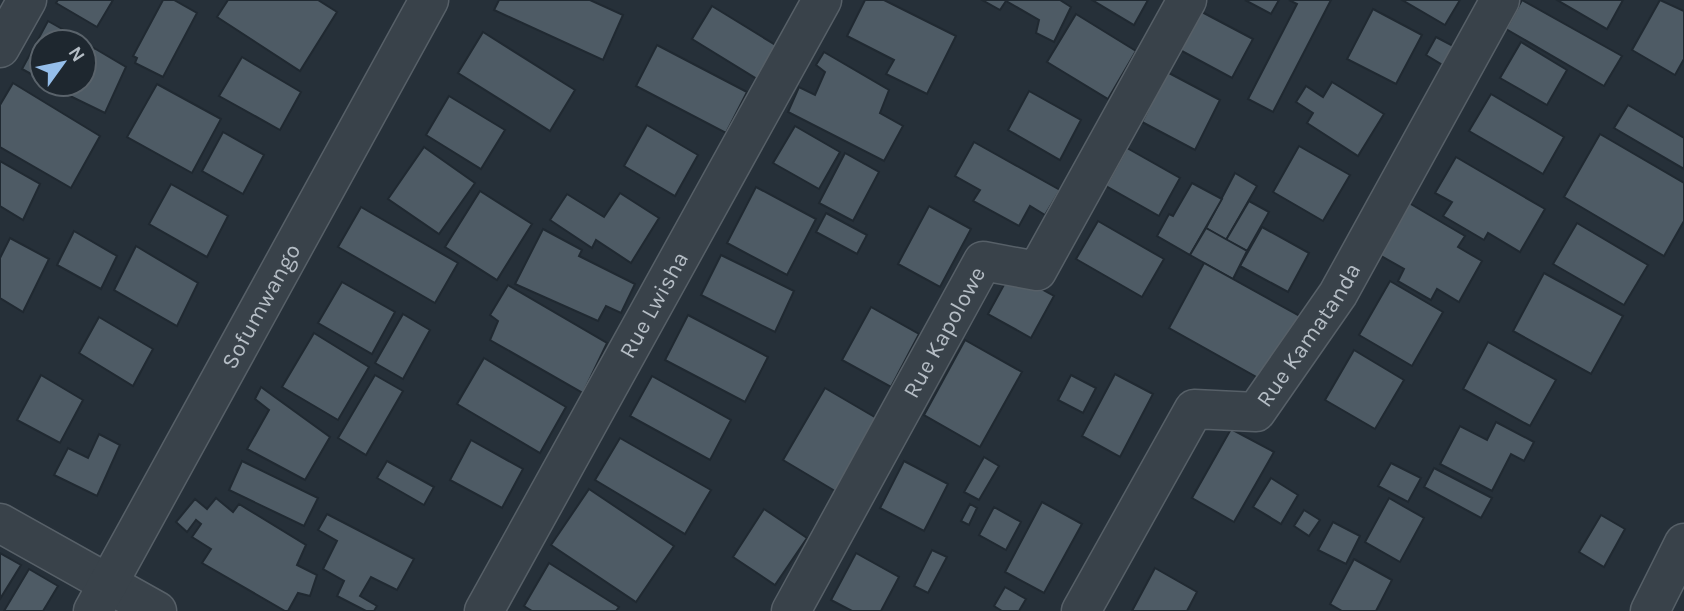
<svg xmlns="http://www.w3.org/2000/svg" width="1684" height="611" font-family="Karla,sans-serif">
<rect width="100%" height="100%" fill="#263039"/>
<g fill="#4e5b65" stroke="#202931" stroke-width="2">
<path d="M58,0H113L97,27L56,3Z"/>
<path d="M163,0H174L197,13L163,77L135,63L137,58L133,56Z"/>
<path d="M228,0H318L337,12L300,71L217,17Z"/>
<path d="M499,0H590L623,15L603,60L494,10Z"/>
<path d="M865,0H884L956,36L927,94L886,74L894,60L847,36Z"/>
<path d="M982,0H1060L1071,7L1054,42L1036,33L1039,20L1006,1L1000,10Z"/>
<path d="M1092,0H1148L1134,25Z"/>
<path d="M1245,0H1279L1271,14Z"/>
<path d="M1289,0H1331L1273,112L1248,99L1297,4Z"/>
<path d="M1402,0H1460L1445,25Z"/>
<path d="M1522,0L1622,56L1604,86L1506,29Z"/>
<path d="M1557,0H1623L1607,29Z"/>
<path d="M1660,0L1684,11V59L1675,75L1632,50Z"/>
<path d="M712,6L782,49L762,82L692,39Z"/>
<path d="M1373,9L1422,35L1396,84L1347,59Z"/>
<path d="M1200,11L1253,39L1232,78L1180,50Z"/>
<path d="M1076,14L1136,51L1108,99L1047,62Z"/>
<path d="M48,21L87,43L84,48V42H42V80L22,69Z"/>
<path d="M483,32L575,90L550,131L458,73Z"/>
<path d="M1436,37L1457,48L1446,67L1426,55Z"/>
<path d="M1521,42L1567,70L1547,105L1500,78Z"/>
<path d="M657,45L747,92L726,133L636,86Z"/>
<path d="M94,48L126,67L105,113L70,96L76,84H84V68Z"/>
<path d="M824,52L889,90L880,113L903,126L884,161L788,112L799,87L815,95L825,72L816,65Z"/>
<path d="M242,57L301,92L280,130L219,96Z"/>
<path d="M1167,72L1220,100L1195,150L1142,122Z"/>
<path d="M1332,82L1384,114L1358,156L1307,123L1313,113L1296,102L1306,86L1323,97Z"/>
<path d="M13,83L100,136L71,188L0,147V105Z"/>
<path d="M157,84L221,119L192,173L127,137Z"/>
<path d="M1029,91L1081,120L1060,160L1008,130Z"/>
<path d="M1491,94L1564,137L1543,174L1469,131Z"/>
<path d="M449,96L505,130L481,169L426,135Z"/>
<path d="M1628,105L1684,138V169L1614,128Z"/>
<path d="M647,125L698,155L675,196L624,166Z"/>
<path d="M795,126L840,152L819,189L773,163Z"/>
<path d="M223,132L264,155L243,194L202,171Z"/>
<path d="M1600,134L1684,183V221L1664,256L1564,197Z"/>
<path d="M974,142L1060,190L1045,215L1030,206L1019,226L973,201L980,190L955,176Z"/>
<path d="M1299,146L1350,175L1323,221L1273,192Z"/>
<path d="M424,147L475,183L439,234L388,199Z"/>
<path d="M1127,148L1180,178L1159,216L1106,186Z"/>
<path d="M845,153L879,172L853,221L819,203Z"/>
<path d="M1456,157L1545,209L1520,252L1488,233L1484,240L1443,216L1452,202L1435,193Z"/>
<path d="M0,161L40,184L23,220L0,206Z"/>
<path d="M1235,173L1257,186L1226,240L1206,228Z"/>
<path d="M1192,183L1222,199L1190,255L1157,236L1169,214L1173,216Z"/>
<path d="M171,184L228,216L207,257L149,224Z"/>
<path d="M756,187L816,219L787,275L727,243Z"/>
<path d="M480,191L532,224L497,280L445,247Z"/>
<path d="M620,193L659,218L631,263L596,240L592,248L550,220L567,194L604,217Z"/>
<path d="M1404,200L1465,236L1458,247L1482,261L1459,302L1437,289L1431,300L1398,281L1404,269L1374,252Z"/>
<path d="M1249,201L1269,212L1247,251L1226,240Z"/>
<path d="M929,206L971,229L940,287L898,264Z"/>
<path d="M361,207L458,263L435,303L338,247Z"/>
<path d="M826,213L867,235L857,254L816,232Z"/>
<path d="M1098,221L1164,259L1142,297L1076,259Z"/>
<path d="M1577,223L1648,265L1624,305L1553,264Z"/>
<path d="M1262,227L1309,253L1288,292L1240,266Z"/>
<path d="M1206,228L1247,251L1233,279L1190,255Z"/>
<path d="M543,229L582,250L579,256L635,284L621,313L606,306L598,321L515,284Z"/>
<path d="M74,231L117,256L101,289L57,265Z"/>
<path d="M10,238L49,259L23,312L0,298V258Z"/>
<path d="M136,246L198,283L177,326L114,290Z"/>
<path d="M721,255L794,291L775,332L701,295Z"/>
<path d="M1204,263L1305,319L1269,384L1169,328Z"/>
<path d="M1011,272L1054,296L1031,338L988,314Z"/>
<path d="M1544,273L1623,316L1591,374L1513,331Z"/>
<path d="M1390,281L1443,312L1412,366L1359,335Z"/>
<path d="M342,282L395,312L372,354L318,323Z"/>
<path d="M508,285L607,343L583,393L490,340L498,321L490,315Z"/>
<path d="M871,307L919,334L891,387L842,360Z"/>
<path d="M403,314L430,330L403,379L375,363Z"/>
<path d="M688,315L768,357L745,402L665,360Z"/>
<path d="M99,317L153,349L133,386L79,353Z"/>
<path d="M314,333L369,367L338,420L282,387Z"/>
<path d="M965,340L1022,372L980,447L924,415Z"/>
<path d="M1488,342L1556,380L1530,426L1463,389Z"/>
<path d="M1354,350L1404,380L1375,429L1325,400Z"/>
<path d="M484,358L566,407L540,453L457,404Z"/>
<path d="M1115,374L1153,394L1120,457L1082,436Z"/>
<path d="M41,375L83,400L60,443L17,420Z"/>
<path d="M375,375L403,391L366,455L338,438Z"/>
<path d="M1071,375L1096,388L1083,413L1058,400Z"/>
<path d="M652,376L731,420L710,460L630,416Z"/>
<path d="M261,387L330,437L305,480L247,449L269,410L255,399Z"/>
<path d="M825,388L878,419L835,491L783,460Z"/>
<path d="M1496,422L1534,442L1524,461L1511,454L1492,491L1440,464L1460,426L1487,440Z"/>
<path d="M1231,429L1274,452L1234,522L1192,498Z"/>
<path d="M99,434L120,445L97,496L54,475L68,448L88,458Z"/>
<path d="M620,438L711,490L685,534L595,480Z"/>
<path d="M471,440L523,469L502,508L450,480Z"/>
<path d="M984,457L999,466L979,500L964,492Z"/>
<path d="M242,461L318,498L304,526L229,490Z"/>
<path d="M387,461L434,487L424,505L377,478Z"/>
<path d="M904,461L948,484L924,531L880,508Z"/>
<path d="M1391,463L1421,478L1408,502L1378,486Z"/>
<path d="M1434,468L1492,498L1481,518L1424,487Z"/>
<path d="M1271,478L1298,495L1281,524L1253,507Z"/>
<path d="M589,489L674,546L636,602L551,545Z"/>
<path d="M216,498L233,512L239,504L306,545L297,565L317,575L310,596L298,593L288,611H285L202,563L211,549L192,537L201,524L196,520L187,532L176,522L195,499L207,509Z"/>
<path d="M1389,498L1424,518L1400,562L1365,542Z"/>
<path d="M1042,502L1082,524L1044,593L1005,572Z"/>
<path d="M970,504L977,508L969,525L961,521Z"/>
<path d="M994,507L1021,522L1006,550L979,535Z"/>
<path d="M764,509L807,538L775,585L733,557Z"/>
<path d="M1304,510L1320,520L1309,536L1294,526Z"/>
<path d="M327,514L414,559L397,590L371,577L360,596L377,606L374,611H366L337,596L344,581L323,569L337,541L318,530Z"/>
<path d="M1601,515L1625,529L1604,567L1579,552Z"/>
<path d="M1333,522L1360,536L1346,564L1318,550Z"/>
<path d="M932,550L947,557L928,593L914,586Z"/>
<path d="M0,553L21,565L0,599Z"/>
<path d="M856,553L899,577L881,611H852L831,600Z"/>
<path d="M1354,559L1392,580L1376,611H1342L1330,604Z"/>
<path d="M549,563L619,607L616,611H532L524,606Z"/>
<path d="M1155,568L1197,592L1187,611H1132Z"/>
<path d="M29,569L58,586L43,611H4Z"/>
<path d="M1005,587L1026,599L1019,611H1002L994,606Z"/>
</g>
<g fill="none" stroke-linecap="round" stroke-linejoin="round">
<defs>
<g id="minor">
<path d="M0,48L27,0"/>
<path d="M0,523L157,611"/>
<path id="s1" d="M93,611L429,0"/>
<path id="s2" d="M484,611L822,0"/>
<path id="s3" d="M791,611L983,261L1037,271L1187,0"/>
<path id="s4" d="M1081,611L1194,409L1256,412L1338,294L1500,0"/>
</g>
<path id="tertiary" d="M1650,611L1684,543"/>
</defs>
<use href="#minor" stroke="#576068" stroke-width="41"/>
<use href="#tertiary" stroke="#576068" stroke-width="41"/>
<use href="#minor" stroke="#39424a" stroke-width="38"/>
<use href="#tertiary" stroke="#39424a" stroke-width="38"/>
</g>
<g text-anchor="middle" stroke-width="6" stroke-linejoin="round" paint-order="stroke">
<g font-size="23" fill="#b5bdc5" stroke="#1e272f">
<text dy="8" stroke="none"><textPath href="#s1" startOffset="348">Sofumwango</textPath></text>
<text dy="8" stroke="none"><textPath href="#s2" startOffset="350">Rue Lwisha</textPath></text>
<text dy="8" stroke="none"><textPath href="#s4" startOffset="387">Rue Kamatanda</textPath></text>
<text dy="8" stroke="none"><textPath href="#s3" startOffset="318">Rue Kapolowe</textPath></text>
</g>
</g>
<g transform="translate(63 63) rotate(57)"><circle r="33" fill="#1e272f" stroke="#5a636b" stroke-width="2"/>
<path d="M0-5L12 26L0 18L-12 26Z" fill="#95beea"/>
<text y="-10" font-size="19" font-weight="bold" text-anchor="middle" fill="#b5bdc5">N</text>
</g>
</svg>
